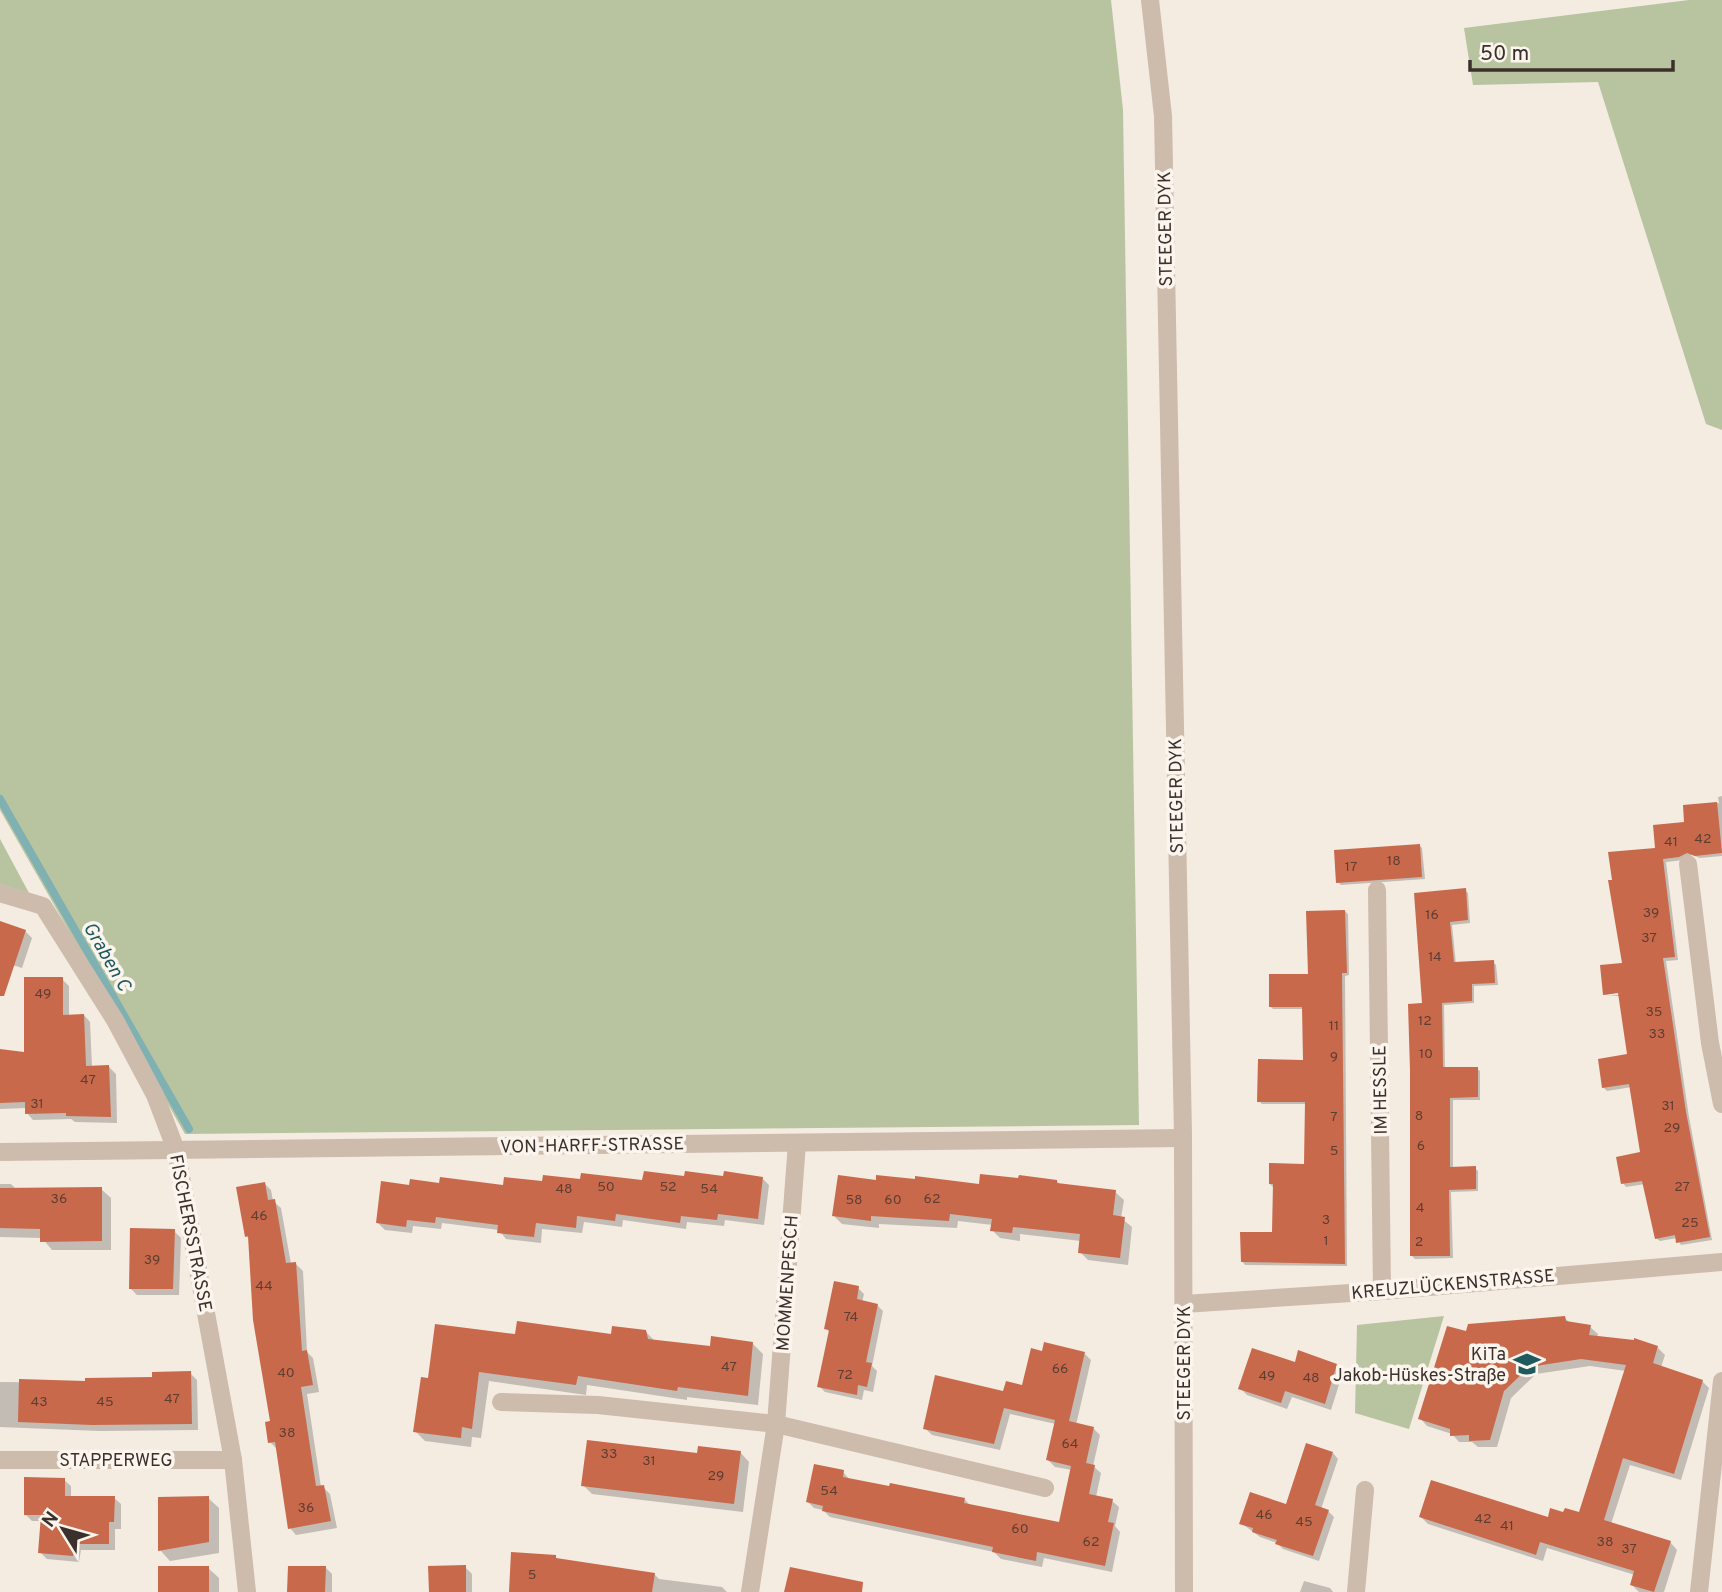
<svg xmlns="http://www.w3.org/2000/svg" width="1722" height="1592" font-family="Overpass,sans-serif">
<rect width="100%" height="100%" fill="#f4ebe1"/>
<g fill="#b8c4a0">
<path d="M0,0H1111L1123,110L1139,1125L185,1134L0,810Z"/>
<path d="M1689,0H1722V430L1706,424L1598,82L1473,85L1464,28Z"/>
<path d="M0,839L29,893L0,884Z"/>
<path d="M1444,1316L1409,1429L1355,1413L1357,1325Z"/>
</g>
<g fill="#0003">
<path d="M1722,796V856L1700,858L1692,855L1683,860L1666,862L1678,960L1666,961L1689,1117L1712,1240L1681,1245L1677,1238L1660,1241L1656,1238L1645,1184L1626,1187L1623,1183L1618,1158L1642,1154L1632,1087L1607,1091L1603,1087L1600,1061L1629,1056L1620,996H1607L1627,994L1626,991L1605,995L1602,967L1624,964L1610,881H1614L1610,854L1657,849L1655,827L1686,824L1685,807L1719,803L1718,797Z"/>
<path d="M1419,845L1422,848L1425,879L1341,885L1338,882Z"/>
<path d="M1465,890L1468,893L1470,923L1452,925L1456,964L1493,962L1496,965L1498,985L1474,986V1003L1444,1005L1445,1069H1477L1480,1071V1100H1453V1168H1475L1478,1171V1191L1451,1192L1453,1258L1415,1259L1412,1256L1424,1005L1416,895Z"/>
<path d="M1345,911L1348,914L1349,975L1345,976L1347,1266L1245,1265L1242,1261L1274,1234V1188L1270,1184L1306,1165L1307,1104H1262L1259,1101L1304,1062V1009H1273L1270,1006L1309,976Z"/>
<path d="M0,923L25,931L32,938L22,968L0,961Z"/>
<path d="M62,979L69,986V1017L84,1015L90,1022L92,1067H109L116,1074L117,1123L75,1122L71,1119L33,1120L27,1113L26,1108L0,1109V1051L25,1054Z"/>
<path d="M686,1178H762L769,1185L764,1225L725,1220L724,1226L687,1222L686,1229L623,1220L622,1227L584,1222L582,1233L542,1229L541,1243L506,1239L499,1230L442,1223L441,1229L413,1226L412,1233L385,1230L378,1223L411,1186L440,1185L504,1187L582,1181L644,1182Z"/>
<path d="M1057,1181L1061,1186L1115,1192L1124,1200L1121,1218L1132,1227L1128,1265L1088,1260L1080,1252L1081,1241L1020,1234V1241L1000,1238L992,1230L993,1225L958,1221L957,1228L879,1224V1228L842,1224L834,1216L878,1182L981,1185Z"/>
<path d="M264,1183L271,1190L273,1201L281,1208L291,1264H296L303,1271L307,1352L313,1358L319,1392L307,1394L321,1487H323L330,1494L337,1528L296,1535L290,1528L277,1449L270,1442L272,1423L250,1240L246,1236Z"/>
<path d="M0,1184H11L16,1189H101L111,1198V1250H52L42,1238L0,1237Z"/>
<path d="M174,1231L181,1238L179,1295H137L130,1288Z"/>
<path d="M858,1288L864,1294L862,1302L877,1305L883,1311L872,1366L877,1371L873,1392L864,1390L862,1400L825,1392L819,1386L831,1333L826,1329Z"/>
<path d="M1565,1318L1571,1324L1590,1327L1598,1334L1597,1338L1657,1347L1665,1355L1661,1367L1702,1381L1709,1388L1681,1480L1630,1465L1611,1524L1670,1542L1677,1550L1664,1592H1639L1632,1585L1635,1575L1547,1548L1543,1561L1428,1524L1421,1517L1549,1519L1564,1514H1580L1626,1371L1590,1366L1536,1374L1511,1398L1497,1447H1478L1472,1442H1459L1452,1434L1427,1426L1420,1418L1467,1333Z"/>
<path d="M646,1332L656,1342L711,1348L752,1343L763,1354L758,1405L687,1397V1400L587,1385L586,1395L489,1381L481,1438L472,1437L471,1447L425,1441L415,1431L429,1380L517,1336H613Z"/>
<path d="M1085,1354L1091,1360L1076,1425L1093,1428L1100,1435L1093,1466L1101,1473L1096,1497L1112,1501L1119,1507L1115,1526L1120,1532L1112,1572L1044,1558L1042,1567L1001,1559L994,1552L830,1517L823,1510L814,1508L808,1502L843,1472L850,1480L965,1500L971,1506L1060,1525L1072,1470L1055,1467L1048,1460L1056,1424L1010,1414L1000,1450L932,1435L925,1428L1023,1387Z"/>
<path d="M1296,1364L1336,1365L1343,1372L1331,1410L1292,1397L1287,1409L1247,1395L1240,1388Z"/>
<path d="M190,1373L197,1380L198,1430L100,1431L0,1427V1382L87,1383L154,1379Z"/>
<path d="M740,1452L749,1462L743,1512L592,1494L583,1485Z"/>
<path d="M1333,1453L1338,1459L1321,1509L1328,1511L1334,1517L1319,1561L1283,1549L1277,1543L1260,1537L1241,1523L1287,1506Z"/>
<path d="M64,1480L71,1486V1497L114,1498L121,1504V1529H115V1550H81L79,1562L47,1559L40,1552L42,1521H32L25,1514Z"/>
<path d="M208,1498L219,1508V1553L170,1561L160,1550Z"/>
<path d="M555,1557L559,1561L654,1574L659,1579L722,1587L727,1592H511Z"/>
<path d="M325,1567L332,1574V1592H288Z"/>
<path d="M465,1567L472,1574V1592H431Z"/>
<path d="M208,1568L219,1578V1592H160Z"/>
<path d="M1304,1581L1330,1588L1333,1592H1300Z"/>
</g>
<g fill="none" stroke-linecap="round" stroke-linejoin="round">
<path stroke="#7fb0b2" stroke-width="8" d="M0,799L189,1129"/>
</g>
<g fill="#c8694b">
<path d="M1717,802L1722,853L1695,856L1687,853L1679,857L1663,859L1675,957L1663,958L1686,1112L1710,1237L1676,1243L1675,1235L1655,1239L1642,1181L1621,1184L1616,1157L1640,1152L1629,1084L1602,1088L1598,1059L1627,1054L1618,993L1603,995L1600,965L1622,963L1608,880H1612L1608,852L1655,848L1653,825L1684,822L1683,805Z"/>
<path d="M1420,844L1422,877L1336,883L1334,850Z"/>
<path d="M1466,888L1468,920L1450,922L1454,962L1494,960L1495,983L1472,984V1001L1442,1003L1443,1067H1478V1097L1450,1098V1167L1476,1166V1189L1449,1190L1450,1256H1410V1070L1408,1004L1422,1003L1414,893Z"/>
<path d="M1345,910L1347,973H1342L1345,1264L1241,1262L1240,1232H1272L1273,1184H1269V1163L1304,1164L1305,1102H1257L1258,1059L1303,1060L1302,1007H1269V974H1308L1306,911Z"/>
<path d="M0,921L26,930L4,996H0Z"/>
<path d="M24,977H63V1015L84,1014L86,1066L109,1065L111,1117L66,1116V1113L25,1114V1102L0,1103V1049L24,1052Z"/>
<path d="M644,1171L684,1176L685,1171L723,1176L724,1171L763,1177L758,1219L718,1214L717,1220L681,1216L680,1223L616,1214L615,1221L577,1216L576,1228L536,1223L534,1237L497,1233L498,1225L436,1217L435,1223L407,1220L406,1227L376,1223L381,1181L409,1185L410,1179L439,1183L440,1177L503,1185L504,1177L542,1181L543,1175L580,1179L581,1173L642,1180Z"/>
<path d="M980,1174L1018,1178L1019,1175L1057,1180V1183L1116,1190L1113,1215L1125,1217L1120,1258L1078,1253L1080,1234L1013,1227L1012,1233L990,1231L992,1219L950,1214L949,1221L871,1216V1221L832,1216L838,1175L876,1180V1175L915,1179V1176L979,1184Z"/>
<path d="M265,1182L268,1200L275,1199L286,1263L296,1262L302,1351L307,1350L313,1385L301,1387L316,1486L324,1485L331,1521L288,1529L275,1442L268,1443L265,1422L270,1421L253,1320L248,1236L245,1237L236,1187Z"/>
<path d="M102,1187V1241L40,1242V1229L0,1228V1188Z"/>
<path d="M130,1228L175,1229L173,1289H129Z"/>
<path d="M834,1281L859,1286L857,1299L878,1304L866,1362L872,1363L867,1387L858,1385L857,1395L817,1387L829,1330L824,1329Z"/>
<path d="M1565,1316L1566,1321L1591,1325L1589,1335L1634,1340V1338L1658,1346L1653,1363L1703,1380L1674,1474L1623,1458L1604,1520L1671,1541L1654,1592L1630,1585L1634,1571L1540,1542L1536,1555L1419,1517L1431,1480L1548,1517L1550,1508L1563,1512L1565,1508L1579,1512L1626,1365L1581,1359L1529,1367L1504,1391L1490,1440L1469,1441V1435L1450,1436V1429L1418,1419L1447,1326L1466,1331L1468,1324Z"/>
<path d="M517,1321L611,1334L612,1326L646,1330L648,1339L710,1346L711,1336L753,1342L748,1396L678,1387L677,1391L578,1376L576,1385L479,1372L472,1429L462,1427L461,1438L413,1432L421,1377L428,1378L435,1324L515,1334Z"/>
<path d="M1044,1342L1085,1352L1069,1421L1094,1427L1086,1463L1095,1465L1089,1494L1113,1499L1108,1522L1114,1523L1105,1566L1037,1552L1036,1561L992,1552L993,1547L822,1511L823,1506L806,1502L814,1464L844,1470L843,1477L889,1486L890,1483L965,1498L964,1503L1059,1522L1071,1466L1046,1460L1055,1420L1004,1408L994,1444L923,1429L935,1375L1003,1391L1006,1381L1022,1385L1031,1348L1042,1351Z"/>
<path d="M1252,1348L1295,1362L1298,1350L1337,1364L1325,1404L1285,1391L1281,1403L1238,1389Z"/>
<path d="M191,1371L192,1424L92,1425L18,1422L19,1379L85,1381V1378L152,1377V1372Z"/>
<path d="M587,1440L697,1453L698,1446L741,1451L734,1504L581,1486Z"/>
<path d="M1306,1443L1333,1452L1315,1505L1329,1510L1313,1556L1275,1544L1277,1540L1252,1532L1253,1528L1239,1524L1250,1492L1286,1504Z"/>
<path d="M24,1477L65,1478V1496H115L114,1522H109V1544H74L73,1556L38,1553L41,1515H24Z"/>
<path d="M209,1496V1542L158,1551V1497Z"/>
<path d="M511,1552L556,1555V1558L655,1573L652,1592H509Z"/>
<path d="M466,1565V1592H429L428,1566Z"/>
<rect x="158" y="1566" width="51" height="26"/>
<path d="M288,1566H326L325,1592H287Z"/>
<path d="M790,1567L863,1582L862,1592H784Z"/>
</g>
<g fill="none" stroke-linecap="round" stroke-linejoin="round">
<g stroke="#cdbbac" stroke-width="18">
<path d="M1688,864L1710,1043L1722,1104"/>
<path d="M1377,890L1382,1291"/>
<path d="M0,893L43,906L115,1020L155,1095L176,1150L233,1460L247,1592"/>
<path d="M0,1152L1183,1138"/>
<path d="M1184,1304L1382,1291L1722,1262"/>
<path d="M501,1402L598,1405L776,1424L1045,1488"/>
<path d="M0,1460H233"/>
<path d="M750,1592L776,1424L797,1143"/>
<path d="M1356,1592L1365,1490"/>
<path d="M1699,1592L1722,1381"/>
</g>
<path stroke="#cdbbac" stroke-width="18" d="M1150,0L1163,116L1183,1135L1184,1592"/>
</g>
<defs>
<symbol id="school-bare" viewBox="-9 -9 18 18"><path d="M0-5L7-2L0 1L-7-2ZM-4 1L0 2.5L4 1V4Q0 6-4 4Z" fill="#1f5a5e" stroke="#fbf5ee" stroke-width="2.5" paint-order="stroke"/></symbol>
</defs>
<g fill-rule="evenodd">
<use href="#school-bare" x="1508" y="1345" width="38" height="38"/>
</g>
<g text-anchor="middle" stroke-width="7" stroke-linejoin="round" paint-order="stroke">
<g font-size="14" fill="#5e3e33">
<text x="1703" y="843">42</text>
<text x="1671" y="846">41</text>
<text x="1394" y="865">18</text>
<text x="1351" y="871">17</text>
<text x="1651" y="917">39</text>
<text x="1432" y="919">16</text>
<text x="1649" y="942">37</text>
<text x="1435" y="961">14</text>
<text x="43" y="998">49</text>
<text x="1654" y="1016">35</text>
<text x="1425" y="1025">12</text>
<text x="1334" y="1030">11</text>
<text x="1657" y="1038">33</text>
<text x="1426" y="1058">10</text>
<text x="1334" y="1061">9</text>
<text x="88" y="1084">47</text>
<text x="37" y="1108">31</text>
<text x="1668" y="1110">31</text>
<text x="1419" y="1120">8</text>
<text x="1334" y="1121">7</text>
<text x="1672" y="1132">29</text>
<text x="1421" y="1150">6</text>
<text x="1334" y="1155">5</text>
<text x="606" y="1191">50</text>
<text x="668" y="1191">52</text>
<text x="1682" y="1191">27</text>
<text x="564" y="1193">48</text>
<text x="709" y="1193">54</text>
<text x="59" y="1203">36</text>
<text x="932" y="1203">62</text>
<text x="854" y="1204">58</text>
<text x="893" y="1204">60</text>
<text x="1420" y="1212">4</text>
<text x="259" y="1220">46</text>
<text x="1326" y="1224">3</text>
<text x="1690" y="1227">25</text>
<text x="1326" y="1245">1</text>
<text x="1419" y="1246">2</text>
<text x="152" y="1264">39</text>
<text x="264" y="1290">44</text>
<text x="851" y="1321">74</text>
<text x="729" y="1371">47</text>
<text x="1060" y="1373">66</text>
<text x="286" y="1377">40</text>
<text x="845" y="1379">72</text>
<text x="1267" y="1380">49</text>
<text x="1311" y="1382">48</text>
<text x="172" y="1403">47</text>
<text x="39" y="1406">43</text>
<text x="105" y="1406">45</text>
<text x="287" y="1437">38</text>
<text x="1070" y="1448">64</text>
<text x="609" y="1458">33</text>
<text x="649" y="1465">31</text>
<text x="716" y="1480">29</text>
<text x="829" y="1495">54</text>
<text x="306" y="1512">36</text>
<text x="1264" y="1519">46</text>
<text x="1483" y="1523">42</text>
<text x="1304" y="1526">45</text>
<text x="1507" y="1530">41</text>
<text x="1020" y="1533">60</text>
<text x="1091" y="1546">62</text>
<text x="1605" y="1546">38</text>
<text x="1629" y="1553">37</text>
<text x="532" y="1579">5</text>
</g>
<g font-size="18" fill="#3b302b" stroke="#fbf5ee">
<text transform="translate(1165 229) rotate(-91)" y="6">STEEGER DYK</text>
<text transform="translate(1176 796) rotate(-91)" y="6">STEEGER DYK</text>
<text transform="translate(1380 1090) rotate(-91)" y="6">IM HESSLE</text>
<text transform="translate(592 1145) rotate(-1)" y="6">VON-HARFF-STRASSE</text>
<text transform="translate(191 1233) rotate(79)" y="6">FISCHERSSTRASSE</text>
<text transform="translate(787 1283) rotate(-86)" y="6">MOMMENPESCH</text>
<text transform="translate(1453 1284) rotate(-5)" y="6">KREUZLÜCKENSTRASSE</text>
<text transform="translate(1184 1363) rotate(-90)" y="6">STEEGER DYK</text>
<text x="116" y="1466">STAPPERWEG</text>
</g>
<g font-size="18" fill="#3b302b" stroke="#fbf5ee" text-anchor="end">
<text x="1506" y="1360">KiTa<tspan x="1506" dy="21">Jakob-Hüskes-Straße</tspan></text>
</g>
<g font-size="19" font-style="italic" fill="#1f5a5e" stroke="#fbf5ee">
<text transform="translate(108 956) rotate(60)" y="7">Graben C</text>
</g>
</g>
<g transform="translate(63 1529) rotate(307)" stroke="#fbf5ee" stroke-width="5" paint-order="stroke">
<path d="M0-5L12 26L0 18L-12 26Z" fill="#3b302b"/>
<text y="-10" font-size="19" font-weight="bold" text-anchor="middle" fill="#3b302b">N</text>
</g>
<path d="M1470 60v10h203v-10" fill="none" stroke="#3b302b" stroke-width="3.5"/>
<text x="1480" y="60" font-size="21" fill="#3b302b" stroke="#fbf5ee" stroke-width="5" paint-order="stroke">50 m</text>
</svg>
